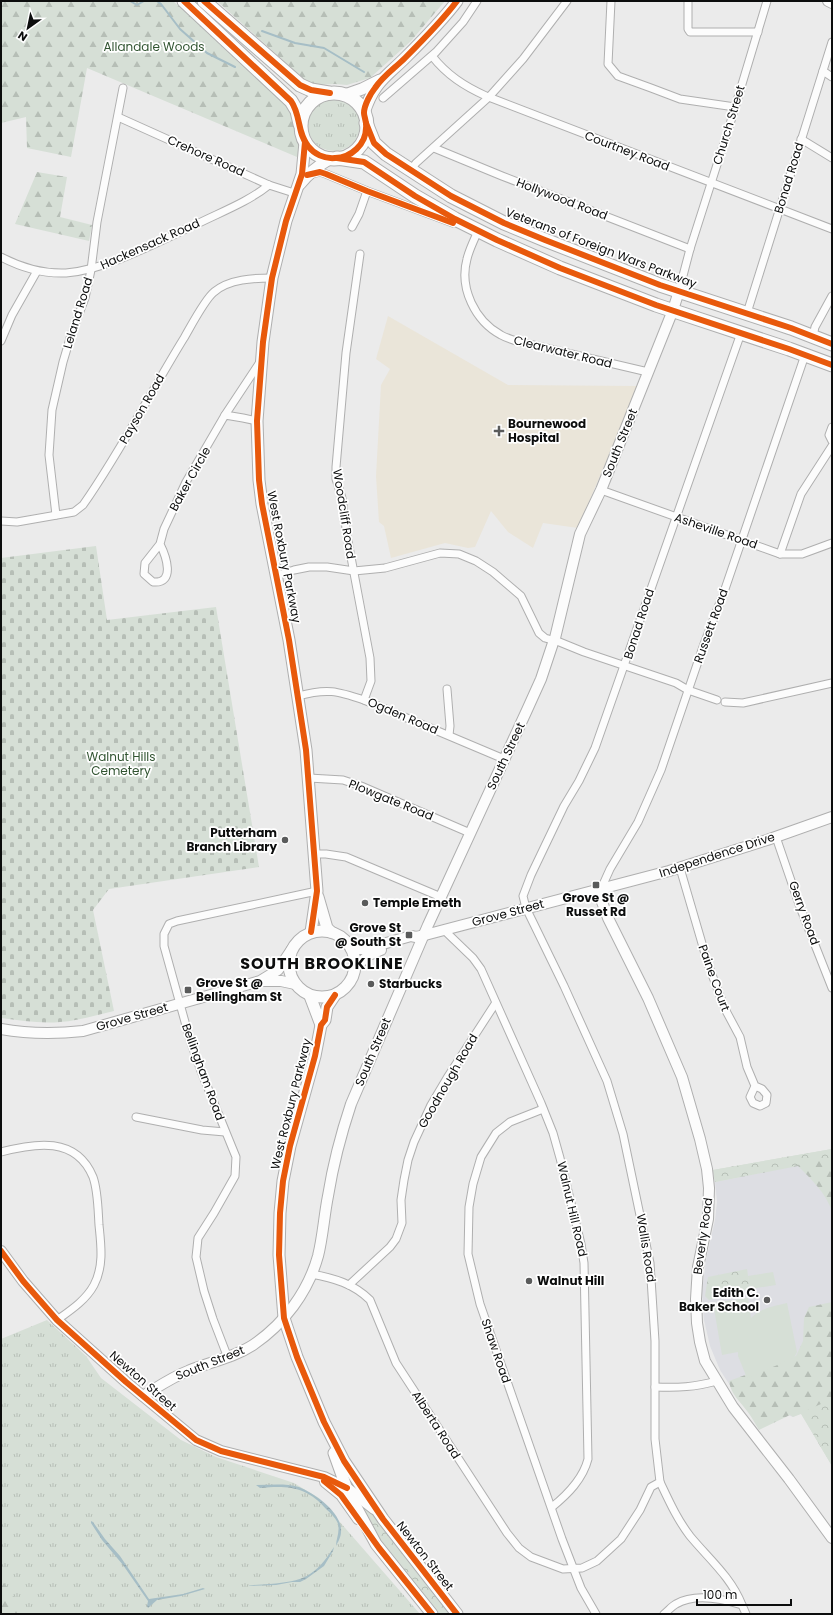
<svg xmlns="http://www.w3.org/2000/svg" width="833" height="1615" font-family="Poppins,sans-serif">
<defs>
<pattern id="grass-tufts" width="24" height="20" patternUnits="userSpaceOnUse"><rect width="24" height="20" fill="#d6dfd6"/><path d="M3 7l-1-3M5 7V3M7 7l1-3M15 17l-1-3M17 17v-4M19 17l1-3" fill="none" stroke="#b6beb6"/></pattern>
<pattern id="forest-firs" width="22" height="20" patternUnits="userSpaceOnUse"><rect width="22" height="20" fill="#d6dfd6"/><path d="M5 1l3.5 6h-7zM16 11l3.5 6h-7z" fill="#b6beb6"/></pattern>
<pattern id="cemetery-stones" width="16" height="16" patternUnits="userSpaceOnUse"><rect width="16" height="16" fill="#d6dfd6"/><path d="M2 7V4a2 2 0 0 1 4 0v3zM10 15v-3a2 2 0 0 1 4 0v3z" fill="#b6beb6"/></pattern>
<pattern id="park-crowns" width="20" height="18" patternUnits="userSpaceOnUse"><rect width="20" height="18" fill="#d6dfd6"/><path d="M2 6a3 3 0 1 1 6 0M12 15a3 3 0 1 1 6 0" fill="none" stroke="#b6beb6"/></pattern>
<pattern id="water-ripples" width="26" height="14" patternUnits="userSpaceOnUse"><rect width="26" height="14" fill="#a6bec6"/><path d="M2 4q2-2 4 0t4 0M15 11q2-2 4 0t4 0" fill="none" stroke="#8ea2a9"/></pattern>
</defs>
<rect width="100%" height="100%" fill="#ebebeb"/>
<path fill="#dddee3" d="M832,1158V1399L793,1417L735,1393L720,1370L710,1346L704,1320L702,1293L706,1260L715,1220L717,1202L715,1182Z"/>
<path fill="#eae5d9" d="M388,316L508,385L638,386L578,528L543,523L533,548L508,532L491,511L475,547L468,548L445,543L391,558L384,526L379,522L376,476L381,385L390,369L376,359Z"/>
<g fill="url(#grass-tufts)">
<circle cx="334" cy="125" r="26"/>
<path d="M47,1320L86,1356L101,1378L181,1440L216,1457L294,1483L319,1498L420,1614H1V1339Z"/>
</g>
<g fill="url(#forest-firs)">
<path d="M1,1H173L288,102L296,133L302,150L297,157L87,68L71,157L27,148L26,117L1,123Z"/>
<path d="M217,1H445L411,41L370,78L347,85L335,84L317,85L304,79Z"/>
<path d="M37,172L67,177L60,217L92,225L89,241L15,224Z"/>
<path d="M832,1149V1211C825,1192 812,1180 798,1166L715,1182L713,1170Z"/>
<path d="M832,1302V1466L801,1414L793,1417L790,1415L759,1430C755,1424 752,1417 747,1411C740,1401 731,1395 729,1381L796,1356L803,1341L804,1318L809,1307Z"/>
<path d="M1,1579L11,1592L24,1614H1Z"/>
</g>
<path fill="url(#cemetery-stones)" d="M96,546L107,620L216,607L259,867L109,889L93,910L114,1011C96,1015 78,1021 60,1022C40,1024 20,1020 1,1018V558Z"/>
<g fill="url(#park-crowns)">
<path d="M832,1149V1158L715,1182L713,1170Z"/>
<path d="M747,1269L750,1289L709,1300L705,1296L708,1277Z"/>
<path d="M832,1399V1466L801,1413Z"/>
<path d="M363,1509H367L376,1518L454,1614H438L381,1545Z"/>
</g>
<g fill="#d6dfd6">
<path d="M773,1272L776,1285L750,1289L748,1276Z"/>
<path d="M748,1298L751,1318C761,1308 774,1306 787,1303L797,1352L794,1358L747,1378L738,1356V1352L722,1355L713,1303Z"/>
</g>
<g fill="url(#water-ripples)">
<path d="M256,1485C270,1485 285,1483 299,1487C314,1493 343,1513 341,1532C341,1537 338,1542 336,1546C336,1539 340,1532 338,1524C337,1520 331,1513 327,1510C308,1487 288,1485 260,1488Z"/>
<path d="M91,1521L93,1522L105,1539L120,1556L149,1599L183,1594L203,1588L205,1589L181,1596L157,1600L148,1608L147,1606L148,1601L123,1565L102,1540L91,1523Z"/>
<path d="M334,1547L333,1551L324,1566L306,1579L300,1582H292L276,1585L248,1586C254,1584 263,1585 270,1584C303,1581 315,1577 334,1547Z"/>
</g>
<g fill="none" stroke-linecap="round" stroke-linejoin="round">
<g stroke="#a6bec6" stroke-width="2">
<path d="M130,1L137,5L144,1"/>
<path d="M157,1L161,4L180,29L207,53L235,67"/>
<path d="M262,31L295,43L324,48L364,72"/>
</g>
<defs>
<g id="street">
<path d="M611,1L608,64L618,76L651,88L680,99L735,107"/>
<path d="M688,1V29L690,32H758"/>
<path d="M432,56C447,75 464,86 486,96L832,229"/>
<path d="M823,71L832,77"/>
<path d="M383,98L436,52L463,22L477,1"/>
<path d="M118,117L269,185L294,193"/>
<path d="M801,139L832,158"/>
<path d="M434,148L502,176L690,249"/>
<path d="M410,171L416,163L489,97L523,59L567,1"/>
<path d="M311,174L320,172L326,174L367,191L453,223"/>
<path d="M352,227L359,214L367,191"/>
<path d="M476,230L478,231C474,240 469,250 467,259C459,288 475,321 501,335C506,338 511,339 516,341L648,372"/>
<path d="M360,254L346,353L336,467V479L342,498L347,536L370,658L371,681L364,700"/>
<path d="M1,257C22,268 42,274 66,273C107,270 159,241 197,224C221,212 248,202 269,185"/>
<path d="M679,291L690,249L730,124L767,1"/>
<path d="M747,313L832,42"/>
<path d="M813,336L815,327L832,296"/>
<path d="M1,341L12,315L37,271"/>
<path d="M225,415L260,362"/>
<path d="M832,427L829,435L832,441"/>
<path d="M601,490L780,554H802L832,543"/>
<path d="M56,515L49,455L52,410L63,362L71,335L85,298L91,270L97,222L123,88"/>
<path d="M1,521L17,522L74,512L83,505C121,451 150,393 184,338C191,326 205,299 214,292C229,279 254,278 272,278"/>
<path d="M160,544C166,556 176,584 153,582L144,574L145,563L160,544L164,529L186,482L225,415L243,418L257,421"/>
<path d="M780,554L801,494L832,446"/>
<path d="M275,576L294,570L309,567H327L354,571L385,568L440,553L459,554L476,561L493,572L521,596L539,633L545,638L552,640"/>
<path d="M557,641L584,652L676,683L688,690L717,700"/>
<path d="M447,689L450,726L449,735"/>
<path d="M298,696C327,688 337,691 364,700L504,759"/>
<path d="M725,702L743,703L832,683"/>
<path d="M309,778L343,780L361,786L470,833"/>
<path d="M776,837L800,907L832,988"/>
<path d="M314,854H326L346,857L441,897"/>
<path d="M680,868L708,964L725,1009L740,1037L747,1067L755,1086L762,1089L767,1095L766,1103L760,1106L753,1103L750,1097L755,1086"/>
<path d="M601,889L610,869L638,822L661,770L704,644L725,589L805,355"/>
<path d="M444,930L473,958L481,969L541,1103L553,1133L560,1158L581,1244L584,1263L588,1459C583,1479 568,1494 552,1507"/>
<path d="M543,1109L510,1122L496,1133L481,1157L473,1184L469,1207L468,1254L480,1304L562,1539L581,1588L596,1614"/>
<path d="M136,1117L202,1130L225,1132"/>
<path d="M1,1152C35,1143 76,1136 93,1177C98,1191 98,1210 99,1225C101,1245 104,1266 94,1285C86,1300 71,1310 57,1320"/>
<path d="M311,1274C334,1278 354,1284 370,1300L396,1363L507,1533L519,1548L531,1557L563,1569L582,1568L597,1561L621,1539L640,1510L651,1487L660,1482L655,1439V1341L650,1263L623,1134L607,1081L564,986L526,908L523,896L531,875L564,806L579,781L595,748L741,333"/>
<path d="M349,1285L390,1247L396,1239L402,1223L401,1200L404,1180L408,1160L414,1142L431,1105L447,1078L495,1004"/>
<path d="M228,1358L213,1319L204,1291L196,1257L197,1248L198,1238L214,1213L235,1176L236,1157L201,1071L190,1040L164,946V934L169,924L177,921L317,891"/>
<path d="M655,1387C679,1388 694,1387 717,1381"/>
<path d="M660,1482C669,1501 677,1519 690,1536C709,1559 731,1577 742,1605"/>
<path d="M664,1614C668,1611 672,1606 676,1604C695,1593 723,1599 742,1605L746,1614"/>
</g>
<g id="secondary">
<path d="M828,1L832,3"/>
<path d="M555,638L580,534L601,490L673,310L679,291"/>
<path d="M601,889L602,902L608,918L648,998L682,1077L700,1139L707,1169L709,1188L708,1219L698,1267L696,1299L697,1323L700,1342L705,1361L733,1407L789,1479L832,1538"/>
<path d="M351,949H365L411,936L416,937L425,935L669,871L767,840L832,817"/>
<path d="M355,967L369,955L381,950"/>
<path d="M262,981H281L295,984"/>
<path d="M1,1029C29,1034 55,1034 83,1031L260,981L278,970L292,949"/>
<path d="M1,1251L23,1281L57,1320L126,1382L196,1440L221,1451L324,1477L347,1488L374,1509"/>
<path d="M143,1396C158,1387 172,1377 188,1371C210,1362 233,1358 253,1345C284,1324 308,1292 318,1256C323,1236 324,1216 328,1196C333,1165 341,1134 351,1104L428,925L527,710L541,679L553,643"/>
<path d="M325,1482L341,1495L358,1519"/>
</g>
<g id="primary">
<path d="M345,95L362,89L380,80"/>
<path d="M364,113C374,82 385,78 406,57C424,39 442,21 457,1"/>
<path d="M305,142L302,174L286,221L272,278L263,342L257,421L259,480L262,504L289,640L306,750L317,891L311,932"/>
<path d="M300,184C309,173 319,165 331,158"/>
<path d="M318,897L327,928L331,932"/>
<circle cx="322" cy="964" r="33"/>
<path d="M335,995L327,1007L325,1020L321,1025L315,1056L290,1146L283,1181L280,1213L279,1255L284,1318L297,1357L324,1422L344,1461L383,1519L457,1614"/>
<path d="M310,996L321,1025"/>
<path d="M334,1453L348,1492L376,1544L432,1614"/>
</g>
<g id="highway">
<path d="M184,1L291,101L297,111L300,124"/>
<path d="M204,1L300,85L311,90L329,93"/>
<circle cx="334" cy="126" r="33"/>
<path d="M366,123L374,143L386,154L451,196L504,223L545,240L660,285L791,328L832,344"/>
<path d="M337,158L364,162L415,196L455,219L497,240L560,268L656,305L789,349L832,365"/>
</g>
</defs>
<use href="#street" stroke="#afafaf" stroke-width="9"/>
<use href="#secondary" stroke="#afafaf" stroke-width="12"/>
<use href="#primary" stroke="#afafaf" stroke-width="13"/>
<use href="#highway" stroke="#afafaf" stroke-width="15"/>
<use href="#street" stroke="#fcfcfc" stroke-width="7"/>
<use href="#secondary" stroke="#fcfcfc" stroke-width="10"/>
<use href="#primary" stroke="#fcfcfc" stroke-width="11"/>
<use href="#highway" stroke="#fcfcfc" stroke-width="13"/>
<defs>
<g id="cycleway">
<path d="M184,1L291,101C301,115 297,133 308,146C314,154 324,159 335,158C351,158 366,144 366,128C367,122 364,117 364,113C364,105 371,93 375,88C383,76 395,68 405,58C423,40 442,21 457,1"/>
<path d="M204,1L300,85L311,90L330,93"/>
<path d="M366,123L374,143L386,154L451,196L504,223L545,240L660,285L791,328L832,344"/>
<path d="M305,142L302,174L286,221L272,278L263,342L257,421L259,480L262,504L289,640L306,750L317,891L311,932"/>
<path d="M337,158L364,162L415,196L455,219L497,240L560,268L656,305L789,349L832,365"/>
<path d="M307,175L320,172L326,174L367,191L453,223"/>
<path d="M335,995L327,1007L325,1020L321,1025L315,1056L290,1146L283,1181L280,1213L279,1255L284,1318L297,1357L324,1422L344,1461L383,1519L457,1614"/>
<path d="M1,1251L23,1281L57,1320L126,1382L196,1440L221,1451L324,1477L347,1488"/>
<path d="M324,1481L341,1495L379,1548L432,1614"/>
</g>
</defs>
<use href="#cycleway" stroke="#fff" stroke-width="8"/>
<use href="#cycleway" stroke="#e8590c" stroke-width="6"/>
</g>
<g fill="#5a5b5b" stroke="#fff" stroke-width="1.5">
<path d="M497 425h4v4h4v4h-4v4h-4v-4h-4v-4h4z"/>
<circle cx="285" cy="840" r="4"/>
<rect x="592" y="881" width="8" height="8" rx="2"/>
<circle cx="365" cy="903" r="4"/>
<rect x="405" y="931" width="8" height="8" rx="2"/>
<circle cx="371" cy="984" r="4"/>
<rect x="184" y="986" width="8" height="8" rx="2"/>
<circle cx="529" cy="1281" r="4"/>
<circle cx="767" cy="1300" r="4"/>
</g>
<g text-anchor="middle" stroke-width="3.5" stroke-linejoin="round" paint-order="stroke">
<g font-size="12" fill="#315431" stroke="#fff">
<text x="154" y="51">Allandale Woods</text>
<text x="121" y="761">Walnut Hills<tspan x="121" dy="14">Cemetery</tspan></text>
</g>
<g font-size="12" fill="#0c0d0d" stroke="#fff">
<text transform="translate(729 125) rotate(-73)" y="4">Church Street</text>
<text transform="translate(627 151) rotate(21)" y="4">Courtney Road</text>
<text transform="translate(206 156) rotate(24)" y="4">Crehore Road</text>
<text transform="translate(789 178) rotate(-73)" y="4">Bonad Road</text>
<text transform="translate(562 199) rotate(21)" y="4">Hollywood Road</text>
<text transform="translate(150 244) rotate(-24)" y="4">Hackensack Road</text>
<text transform="translate(601 248) rotate(21)" y="4">Veterans of Foreign Wars Parkway</text>
<text transform="translate(78 313) rotate(-73)" y="4">Leland Road</text>
<text transform="translate(563 352) rotate(14)" y="4">Clearwater Road</text>
<text transform="translate(142 409) rotate(-60)" y="4">Payson Road</text>
<text transform="translate(620 443) rotate(-68)" y="4">South Street</text>
<text transform="translate(190 479) rotate(-61)" y="4">Baker Circle</text>
<text transform="translate(344 514) rotate(81)" y="4">Woodcliff Road</text>
<text transform="translate(716 531) rotate(19)" y="4">Asheville Road</text>
<text transform="translate(284 557) rotate(79)" y="4">West Roxbury Parkway</text>
<text transform="translate(639 624) rotate(-72)" y="4">Bonad Road</text>
<text transform="translate(711 626) rotate(-70)" y="4">Russett Road</text>
<text transform="translate(403 716) rotate(23)" y="4">Ogden Road</text>
<text transform="translate(506 756) rotate(-65)" y="4">South Street</text>
<text transform="translate(391 800) rotate(22)" y="4">Plowgate Road</text>
<text transform="translate(717 855) rotate(-18)" y="4">Independence Drive</text>
<text transform="translate(508 913) rotate(-15)" y="4">Grove Street</text>
<text transform="translate(804 913) rotate(70)" y="4">Gerry Road</text>
<text transform="translate(714 978) rotate(70)" y="4">Paine Court</text>
<text transform="translate(132 1017) rotate(-16)" y="4">Grove Street</text>
<text transform="translate(373 1052) rotate(-67)" y="4">South Street</text>
<text transform="translate(203 1072) rotate(70)" y="4">Bellingham Road</text>
<text transform="translate(448 1081) rotate(-60)" y="4">Goodnough Road</text>
<text transform="translate(291 1104) rotate(-76)" y="4">West Roxbury Parkway</text>
<text transform="translate(572 1209) rotate(77)" y="4">Walnut Hill Road</text>
<text transform="translate(703 1236) rotate(-82)" y="4">Beverly Road</text>
<text transform="translate(646 1248) rotate(81)" y="4">Wallis Road</text>
<text transform="translate(496 1351) rotate(71)" y="4">Shaw Road</text>
<text transform="translate(210 1363) rotate(-22)" y="4">South Street</text>
<text transform="translate(143 1381) rotate(41)" y="4">Newton Street</text>
<text transform="translate(436 1425) rotate(57)" y="4">Alberta Road</text>
<text transform="translate(425 1556) rotate(52)" y="4">Newton Street</text>
</g>
<g font-size="12" font-weight="bold" fill="#0c0d0d" stroke="#fff" text-anchor="start">
<text x="508" y="428">Bournewood<tspan x="508" dy="14">Hospital</tspan></text>
<text x="277" y="837" text-anchor="end">Putterham<tspan x="277" dy="14">Branch Library</tspan></text>
<text x="596" y="902" text-anchor="middle">Grove St @<tspan x="596" dy="14">Russet Rd</tspan></text>
<text x="373" y="907">Temple Emeth</text>
<text x="401" y="932" text-anchor="end">Grove St<tspan x="401" dy="14">@ South St</tspan></text>
<text x="196" y="987">Grove St @<tspan x="196" dy="14">Bellingham St</tspan></text>
<text x="379" y="988">Starbucks</text>
<text x="537" y="1285">Walnut Hill</text>
<text x="759" y="1297" text-anchor="end">Edith C.<tspan x="759" dy="14">Baker School</tspan></text>
</g>
<g font-size="16" font-weight="bold" letter-spacing="1" fill="#0c0d0d" stroke="#fff">
<text x="322" y="969">SOUTH BROOKLINE</text>
</g>
</g>
<rect width="833" height="1615" fill="none" stroke="#0c0d0d" stroke-width="4"/>
<g transform="translate(28 28) rotate(213)" stroke="#ffffff" stroke-width="3" paint-order="stroke">
<path d="M0-3L7 15L0 10L-7 15Z" fill="#0c0d0d"/>
<text y="-6" font-size="11" font-weight="bold" text-anchor="middle" fill="#0c0d0d">N</text>
</g>
<path d="M697 1599v6h94v-6" fill="none" stroke="#0c0d0d" stroke-width="2"/>
<text x="703" y="1599" font-size="12" fill="#0c0d0d" stroke="#ffffff" stroke-width="3" paint-order="stroke">100 m</text>
</svg>
